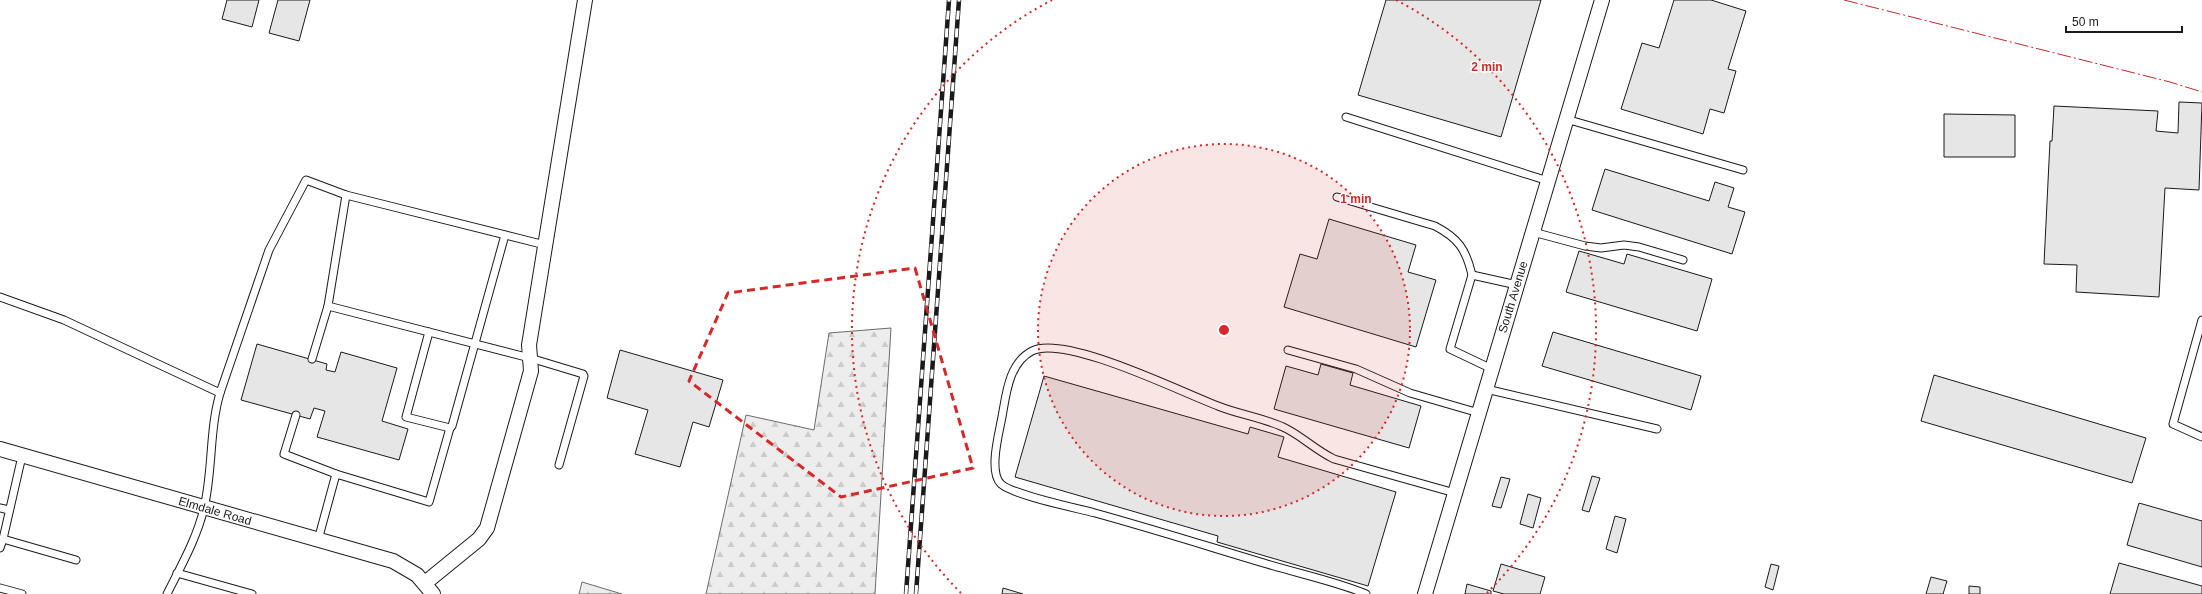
<svg xmlns="http://www.w3.org/2000/svg" width="2202" height="594" font-family="Helvetica,sans-serif">
<defs>
<pattern id="forest-firs" width="22" height="20" patternUnits="userSpaceOnUse"><rect width="22" height="20" fill="#ededed"/><path d="M5 1l3.5 6h-7zM16 11l3.5 6h-7z" fill="#cbcbcb"/></pattern>
</defs>
<rect width="100%" height="100%" fill="#fff"/>
<g fill="url(#forest-firs)" stroke="#6a6a6a">
<path d="M891,328L875,594H706L746,415L814,430L829,333Z"/>
<path d="M582,582L622,594H579Z"/>
</g>
<g fill="#e6e6e6" stroke="#1a1a1a">
<path d="M227,0H259L252,27L222,19Z"/>
<path d="M278,0H310L299,41L269,33Z"/>
<path d="M1386,0H1541L1501,137L1358,95Z"/>
<path d="M1674,0H1711L1746,11L1728,69L1736,71L1724,113L1710,109L1703,134L1621,109L1642,43L1659,48Z"/>
<path d="M2179,102L2202,103L2199,190L2165,188L2159,297L2076,292L2077,265L2044,264L2050,141H2052L2054,106L2158,111L2156,131L2178,133Z"/>
<path d="M1944,114L2015,115V157H1944Z"/>
<path d="M1605,169L1709,201L1715,182L1734,188L1728,207L1745,212L1732,254L1592,210Z"/>
<path d="M1329,219L1416,245L1408,272L1436,280L1416,347L1284,307L1300,254L1317,259Z"/>
<path d="M1579,251L1624,264L1627,254L1712,279L1697,331L1566,292Z"/>
<path d="M1553,332L1701,376L1691,410L1542,366Z"/>
<path d="M257,344L327,364L326,370L335,372L341,352L397,368L382,421L408,429L399,460L317,437L325,411L314,408L310,419L241,400Z"/>
<path d="M620,350L723,380L709,427L693,422L680,467L635,454L648,410L607,398Z"/>
<path d="M1321,364L1353,373L1350,385L1421,406L1409,448L1274,409L1286,366L1318,375Z"/>
<path d="M1934,375L2146,438L2132,483L1921,421Z"/>
<path d="M1044,376L1248,434L1250,427L1284,437L1278,457L1396,492L1368,586L1217,542L1218,536L1015,477Z"/>
<path d="M1592,476L1600,478L1589,512L1582,510Z"/>
<path d="M1501,477L1510,479L1501,508L1492,506Z"/>
<path d="M1528,494L1541,498L1533,528L1520,524Z"/>
<path d="M2139,503L2202,521V567L2127,545Z"/>
<path d="M1615,516L1626,519L1617,553L1606,549Z"/>
<path d="M2119,563L2202,586V594H2110Z"/>
<path d="M1501,564L1545,577L1540,594H1504L1493,591Z"/>
<path d="M1771,564L1779,566L1773,590L1765,587Z"/>
<path d="M1931,577L1947,581L1943,594H1926Z"/>
<path d="M1467,584L1491,591V594H1465Z"/>
<path d="M1969,586L1980,587V594H1969Z"/>
<path d="M1003,588L1023,594H1002Z"/>
</g>
<g fill="none" stroke-linecap="round" stroke-linejoin="round">
<defs>
<g id="service">
<path d="M1346,117L1548,181"/>
<path d="M1566,119L1743,170"/>
<path d="M1337,197L1435,226C1458,238 1466,249 1472,275"/>
<path d="M1533,232L1585,246L1601,248L1624,245L1639,247L1683,260"/>
<path d="M545,245L346,195L328,306L530,358L583,374L584,376L559,465"/>
<path d="M0,297L64,320L220,393C209,431 213,470 204,508C197,538 181,566 167,594"/>
<path d="M2202,320L2173,424L2202,437"/>
<path d="M429,332L406,417L450,428L452,426L505,235"/>
<path d="M1288,350L1356,369L1410,393L1479,413"/>
<path d="M312,359L328,306"/>
<path d="M1492,369L1450,349L1472,275L1517,285"/>
<path d="M1486,389L1657,429"/>
<path d="M220,393L269,250L306,180L346,195"/>
<path d="M296,415L284,454L336,474"/>
<path d="M22,456L3,539L76,560"/>
<path d="M0,508L9,510"/>
<path d="M318,540L336,474L429,502L450,428"/>
<path d="M0,548L3,539"/>
<path d="M177,573L252,594"/>
<path d="M0,588L22,594"/>
<path d="M1366,594C1335,581 1300,574 1267,564C1210,547 1153,529 1095,513C1076,508 1013,495 1001,484C989,473 998,437 1001,422C1006,398 1007,364 1032,351C1065,334 1183,393 1218,406C1240,415 1266,418 1287,429C1304,438 1317,451 1334,459L1455,493"/>
</g>
<g id="minor">
<path d="M0,449L393,561L417,575L433,594"/>
<path d="M425,583L479,539L487,528L531,371L529,345L585,0"/>
<path d="M1425,594L1602,0"/>
</g>
</defs>
<use href="#service" stroke="#1a1a1a" stroke-width="9"/>
<use href="#minor" stroke="#1a1a1a" stroke-width="16"/>
<use href="#service" stroke="#fff" stroke-width="7"/>
<use href="#minor" stroke="#fff" stroke-width="14"/>
<defs>
<g id="rail">
<path d="M906,594L949,0"/>
<path d="M916,594L959,0"/>
</g>
</defs>
<use href="#rail" stroke="#1a1a1a" stroke-width="4.5"/>
<use href="#rail" stroke="#fff" stroke-width="3" stroke-dasharray="9" stroke-linecap="butt"/>
<path stroke="#c62828" stroke-width="1" stroke-dasharray="14 3 2 3" stroke-linecap="butt" d="M1844,0L2170,82L2202,92"/>
</g>
<path fill="none" stroke="#d62828" stroke-width="3" stroke-dasharray="8 5" stroke-linejoin="round" d="M915,268L973,468L841,497L689,381L728,293Z"/>
<circle cx="1224" cy="330" r="186" fill="#d62828" fill-opacity=".12"/>
<g fill="none" stroke="#d62828" stroke-width="2" stroke-dasharray="2 4">
<circle cx="1224" cy="330" r="186"/>
<path d="M961 593A372 372 0 0 1 1052 0M1396 0A372 372 0 0 1 1487 593"/>
</g>
<g text-anchor="middle" stroke-width="3" stroke-linejoin="round" paint-order="stroke">
<g font-size="12" fill="#1a1a1a" stroke="#fff">
<text transform="translate(1513 297) rotate(-73)" y="4">South Avenue</text>
<text transform="translate(215 511) rotate(16)" y="4">Elmdale Road</text>
</g>
</g>
<circle cx="1224" cy="330" r="6" fill="#d62828" stroke="#fff" stroke-width="2"/>
<g font-size="12" text-anchor="middle" font-weight="bold" fill="#d62828" stroke="#fff" stroke-width="3" stroke-linejoin="round" paint-order="stroke">
<text x="1487" y="71">2 min</text>
<text x="1356" y="203">1 min</text>
</g>
<path d="M2066 26v6h116v-6" fill="none" stroke="#1a1a1a" stroke-width="2"/>
<text x="2072" y="26" font-size="12" fill="#1a1a1a" stroke="#ffffff" stroke-width="3" paint-order="stroke">50 m</text>
</svg>
